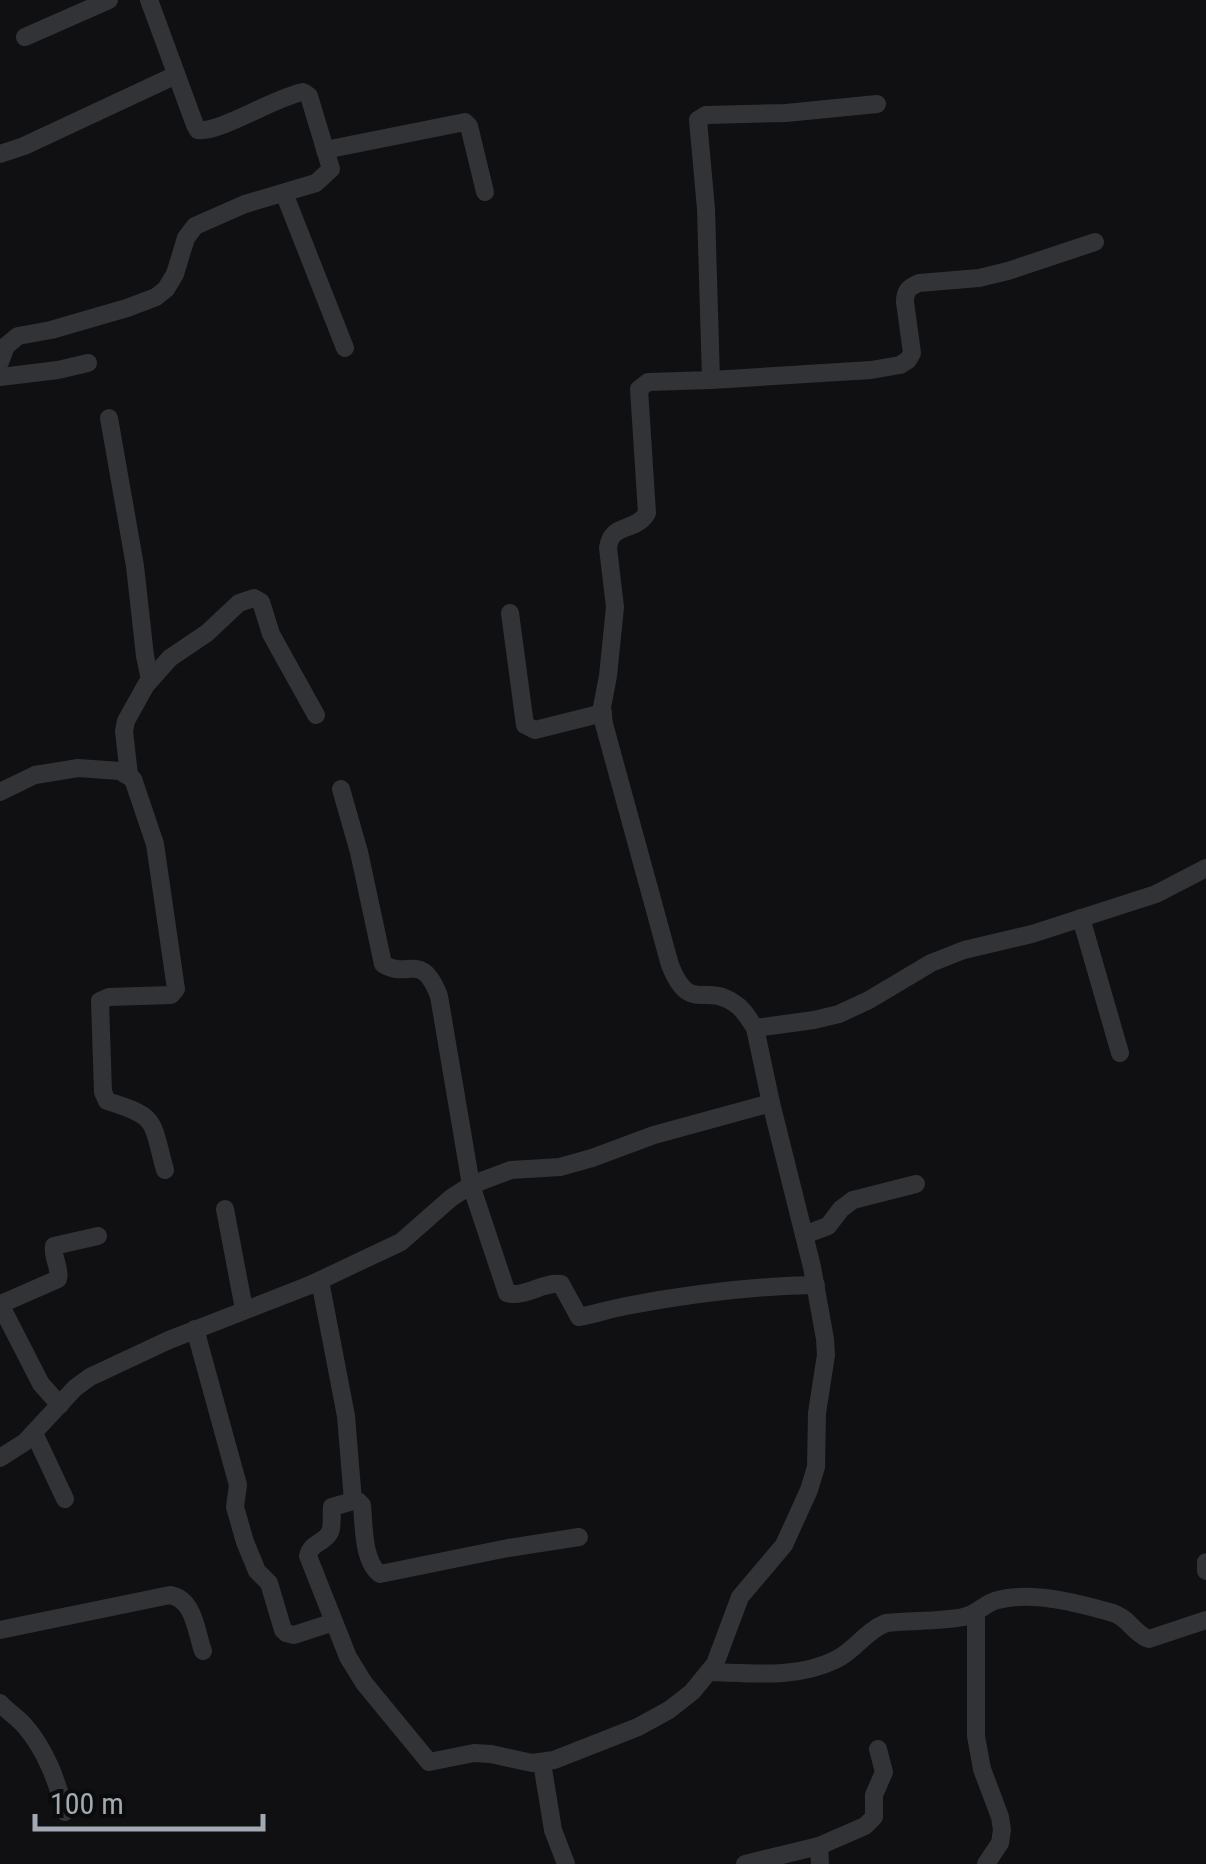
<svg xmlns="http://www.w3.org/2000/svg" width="1206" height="1864" font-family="'Roboto Condensed',sans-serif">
<rect width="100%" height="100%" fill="#101012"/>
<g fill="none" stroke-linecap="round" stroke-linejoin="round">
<g stroke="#313337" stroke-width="18">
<path d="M25,37L109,0"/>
<path d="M325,150L465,122L469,126L485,192"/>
<path d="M0,154L24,146L176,75"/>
<path d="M284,193L345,348"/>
<path d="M0,362L6,346L18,336L51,330L127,308L156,297L166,289L175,274L186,238L195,226L245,204L316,183L331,169L309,96L303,92C275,97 220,133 198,130L195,125L149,0"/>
<path d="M0,377L58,370L88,363"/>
<path d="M711,380L871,370L900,365L908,360L912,353L905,302C905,291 909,287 919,283L979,278L1008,271L1095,242"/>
<path d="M109,418L135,566L145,656L150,680"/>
<path d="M510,613L525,725L535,730L603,713"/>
<path d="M129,775L124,731L126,721L146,685L170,658L207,633L239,603L254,598L261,602L271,634L316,715"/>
<path d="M341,789L359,852L383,964C409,980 421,950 439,996L471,1185L507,1293C525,1298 542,1282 561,1284L579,1317C595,1314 610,1309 626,1306C689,1294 752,1286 816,1285"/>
<path d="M0,792L35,775L78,768L120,771L133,779L155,844L176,989L171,995L109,997L100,1001L103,1092L107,1101C159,1117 151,1120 165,1170"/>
<path d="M1081,918L1120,1053"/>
<path d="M755,1028C749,1019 744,1009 734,1003C704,982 690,1015 670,965L604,724L602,707L608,676L615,607L608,548C611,522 635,533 647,513L639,389L648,382L711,380L706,209L698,120L706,115L786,113L877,104"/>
<path d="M225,1209L244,1309"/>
<path d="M804,1235L828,1226L841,1209L853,1200L916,1184"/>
<path d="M320,1281L346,1416L353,1501L332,1507C331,1514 333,1525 330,1532C324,1544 312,1541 308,1556L348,1657L364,1683L429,1762L474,1753L491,1754L532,1763L554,1760L638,1727L669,1710L692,1692L715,1664L740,1597L784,1545L809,1490L816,1467L817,1413L826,1355L825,1339L812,1267L771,1103"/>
<path d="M0,1304L41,1384L60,1405"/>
<path d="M1,1304L58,1279C61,1268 52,1258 54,1246L98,1236"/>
<path d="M195,1329L238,1485L235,1507L245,1542L257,1571L269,1583L283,1630L286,1633L294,1635L334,1622"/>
<path d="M34,1433L65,1499"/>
<path d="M0,1458L25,1442L75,1388L90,1377L169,1340L310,1285L401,1242L451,1198L471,1185L511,1170L560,1167L592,1158L654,1135L771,1103L755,1028L814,1020L839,1014L869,1000L931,963L964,950L1032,934L1156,894L1206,868"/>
<path d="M353,1501H358L362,1505C364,1526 363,1562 380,1574L508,1548L579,1537"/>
<path d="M1206,1562V1571"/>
<path d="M976,1613V1736L982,1769L1000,1817L1002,1830L1000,1843L986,1864"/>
<path d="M0,1630L170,1595C194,1599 196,1631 203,1651"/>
<path d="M709,1672C750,1673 797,1679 835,1660C855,1651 865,1631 886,1623C911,1620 938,1622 963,1617C977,1615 984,1603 998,1600C1033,1591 1078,1603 1113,1613C1129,1618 1134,1634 1149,1639L1206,1620"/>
<path d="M0,1703C7,1711 17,1717 24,1725C46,1750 57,1781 65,1812"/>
<path d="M542,1763L553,1830L566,1864"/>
<path d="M745,1864L819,1846"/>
<path d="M820,1864L819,1846L865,1826L874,1817V1795L884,1772L878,1749"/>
</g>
</g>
<path d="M35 1814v15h228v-15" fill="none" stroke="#a1aab3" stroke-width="5"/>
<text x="50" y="1814" font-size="30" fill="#a1aab3" stroke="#0b0b0c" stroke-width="8" paint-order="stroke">100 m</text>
</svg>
